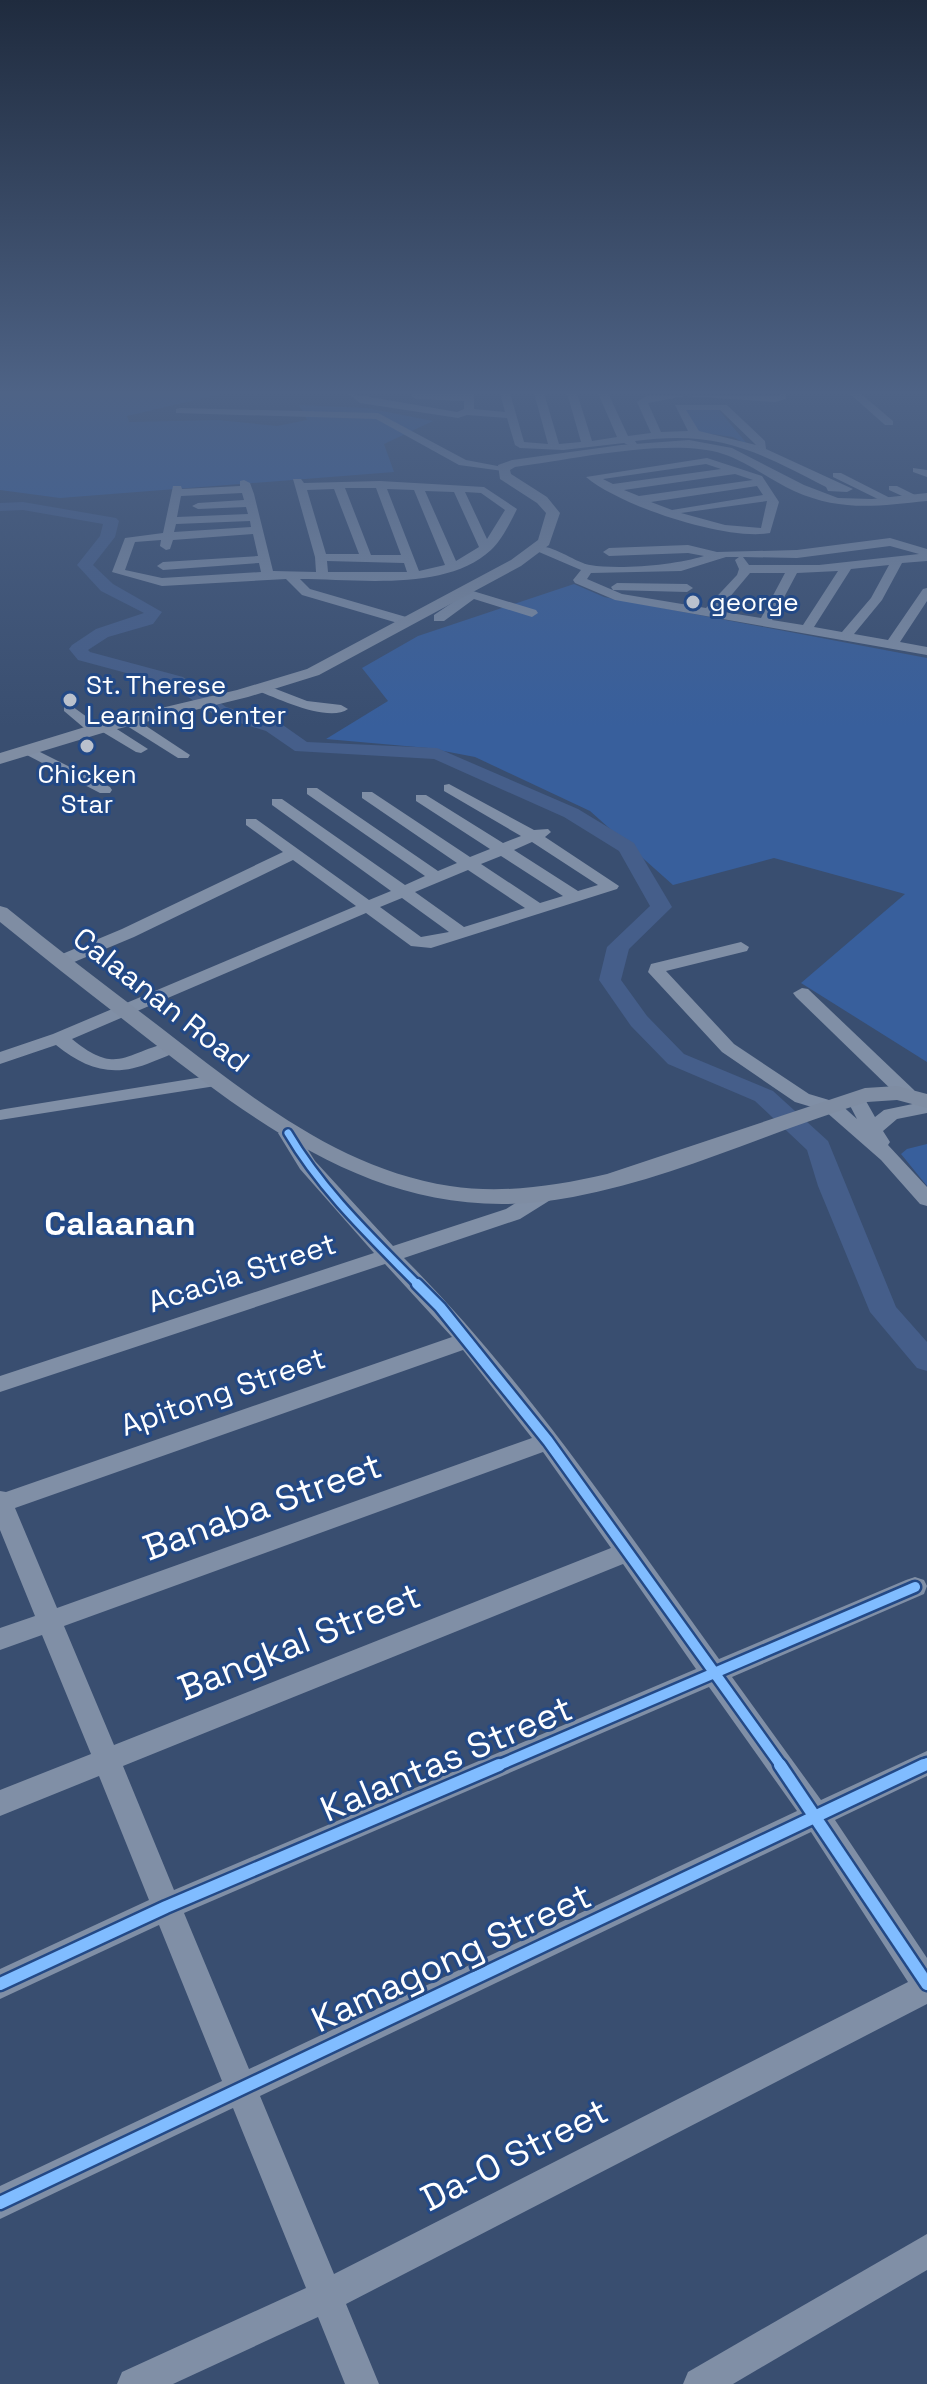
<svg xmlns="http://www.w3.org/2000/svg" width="927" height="2384" font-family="'Space Grotesk',sans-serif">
<rect width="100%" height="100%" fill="#394e70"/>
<g fill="#385f9c">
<path d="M0,393H225L127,416L129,422L218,420L277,426L307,420L299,405L367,408L433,421L384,444L394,472L60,498L0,490Z"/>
<path d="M682,407L718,409L748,445L733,437L698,432Z"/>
<path d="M574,584L604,597L927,658V1062L801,983L905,894L774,858L673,885L590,811L475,757L428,748L326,739L388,701L362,668L418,636Z"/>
<path d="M927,1144V1186L901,1154L907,1149Z"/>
</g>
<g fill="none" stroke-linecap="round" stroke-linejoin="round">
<path fill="#455e8a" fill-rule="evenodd" d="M23,502L116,518L119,521L115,537L93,565L113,584L162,612L153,624L108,637L88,650L90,652L183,677L226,707L280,723L307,742L437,748L578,809L634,843L672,907L629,949L621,980L647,1016L684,1054L773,1091L828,1141L896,1307L927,1342V1371L917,1368L870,1312L818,1186L807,1150L755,1101L668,1064L631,1026L599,980L607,947L650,906L619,851L564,817L434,759L295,751L266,731L214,715L171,685L78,660L69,649L72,645L96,629L144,613L101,591L77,565L100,536L103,524L23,510L0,511V503Z"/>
<g fill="#808fa6" fill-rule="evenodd">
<path d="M347,393L457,412L464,409V401L416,399L411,396L415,393H474V409L505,412L500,393H510L524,442L548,444L534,393H544L559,444L581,442L567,393H577L592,441L617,437L598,393H608L628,436L651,433L637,402L648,395L775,396L786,393V399L775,402L685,396L648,403L661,432L688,431L675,405H727L765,441L766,449L853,489L847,492L828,491L826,487C755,450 717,430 635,441L637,444L632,447L624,443L563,450L520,448L515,445L507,418L467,415L458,418L360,403ZM686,410H720L756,445L699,431Z"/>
<path d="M849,393H860L893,421V425H885Z"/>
<path d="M180,408L378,413L466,460L508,468L503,471L459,465L376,419L176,413V409Z"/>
<path d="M707,458L762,476L779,502L770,533C726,541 620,506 586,477ZM706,464L721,469L613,484L603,479ZM735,474L753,480L639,496L624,490ZM757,486L763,495L672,510L651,502ZM767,501L761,528L725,525L681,513Z"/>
<path d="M913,468L927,470V477L913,472Z"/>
<path d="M833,473H841L898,502L888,504L833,477Z"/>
<path d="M293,479H301L304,483L380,481L484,487L517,509C510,523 502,540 491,550C446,592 357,579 300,579L310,589L413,619L414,622L408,626L302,595L286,579L162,586L112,572L125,538L163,533L173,486H181L182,489L240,486V481L244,480L250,483L254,494L273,571L316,572L315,557ZM345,488H376L401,555H371ZM334,489L359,554H326L307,490ZM387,489L414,490L445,565L419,571ZM425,491L454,492L479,547L456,561ZM465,492L481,493L505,510L487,539ZM242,493L244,500L198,503L192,506L198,509L246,507L248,514L177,517L181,496ZM250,521L251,527L174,532L176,524ZM253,534L258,556L163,562L157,566L163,570L259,563L261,572L162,578L125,570L135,542L161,540L160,546L166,550L170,549L173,540ZM327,561L404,563L407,572H328Z"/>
<path d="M889,486H897L923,499L913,501L889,490Z"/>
<path d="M890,538L927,549V561L902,563L882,600L854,634L888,640L923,589L927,588V601L900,642L927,647V655L615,600L575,583L573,580L581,570L532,549C547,539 574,563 590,565C619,570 676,565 704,556L688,553L609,556L603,552L609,548L688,545L717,552L797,550ZM890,546L919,554L819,565H749L743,557L797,558ZM726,557H739L735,560L739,569L737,575L706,608L622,594L587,579L591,573L681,571ZM889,565L871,598L842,632L814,627L851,569ZM838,571L803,625L772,620L797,573ZM750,573H785L761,618L718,611Z"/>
<path d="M617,583L687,584L693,588L687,592L613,590L611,587Z"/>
<path d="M463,588L536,610L538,613L532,617L474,599L444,621H434V615L462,596L457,592Z"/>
<path d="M263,684L307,701L341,705L348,709C329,723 279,699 258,691L256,688Z"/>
<path d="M69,704L98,725L109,724L148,749L141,753L136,752L101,731L90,733L64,711V705Z"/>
<path d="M129,717L134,718L190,755L188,758H178L124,724L122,721Z"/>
<path d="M28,746L110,787L112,790L110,793H100L23,753V747Z"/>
<path d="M449,784L534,830L548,829L551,832L545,837L619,886L617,889L431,948L411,946L366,913L72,1039C117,1076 124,1053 171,1042L180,1047C173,1055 162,1058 152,1062C114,1078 87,1070 56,1045L0,1064V1052L53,1034L356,906L293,860L134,937L67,965H55L52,961L55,957L122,929L283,852L246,825V819H256L369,900L391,891L272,805V799H282L405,885L425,876L307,794V788H317L438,871L457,863L362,798V792H372L470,857L490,849L416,801V795H426L503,843L521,836L444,791V785ZM532,842L598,885L578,891L514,850ZM501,856L563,896L540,903L481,864ZM468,870L525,908L464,927L415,892ZM402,898L449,932L421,937L380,907Z"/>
<path d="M741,942L749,947L747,951L666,971L734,1044L809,1094L839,1103L857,1119L846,1098L848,1094H862L875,1117L884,1110L927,1101V1113L897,1119L883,1131L890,1142L888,1145L927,1187V1206L920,1204L881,1160L825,1111L795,1102L722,1052L648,972L651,964Z"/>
<path d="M802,988L808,989L914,1090L916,1094L914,1098H900L796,997L793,993Z"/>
<path d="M215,1075L222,1077L224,1081L222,1085L0,1120V1110L5,1109Z"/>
<path d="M288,1127L295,1129L315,1161L393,1246L506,1209L538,1189H552L555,1194L552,1199L520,1219L404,1258C524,1378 619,1521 719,1659L906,1580L915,1577L924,1580L927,1586L924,1594L732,1677L821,1800L927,1751V1776L835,1820L927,1958V2004L346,2304L379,2384H345L318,2317L173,2384H117L122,2372L306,2288L233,2108L0,2219V2186L222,2081L159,1925L0,1999V1969L149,1900L99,1776L0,1816V1790L91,1754L42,1635L0,1650V1628L35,1616L0,1530V1491L6,1492L452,1337L385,1264L0,1392V1376L374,1253L300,1169L278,1133ZM463,1350L532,1438L57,1608L15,1508ZM543,1452L611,1548L114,1745L64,1626ZM623,1564L696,1669L174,1890L123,1766ZM709,1687L797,1811L249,2069L184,1913ZM811,1832L908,1982L334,2274L260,2096Z"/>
<path d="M927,2234V2270L733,2384H683L688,2372Z"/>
</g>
<g fill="#7f8da3" fill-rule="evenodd">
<path d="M689,440L732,448L804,485L838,498L872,499L927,493V501C877,506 841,512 794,491C770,480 748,462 723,454C671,437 571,460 515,467L510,470L511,474L547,497L560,513L549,545L521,566L319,675L248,697L109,731L0,764V753L98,723L237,690L307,669L511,560L538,540L546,513L537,503L500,479L498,465L512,460L621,445Z"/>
<path d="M0,906L7,908C57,949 109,988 160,1027C247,1094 338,1169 450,1186C502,1194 556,1186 607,1174L865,1088L897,1086L927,1094V1108L897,1100L867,1102C768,1132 675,1178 573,1197C403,1230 279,1141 152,1042C101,1002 50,963 0,922Z"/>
</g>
<defs>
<path id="cycleway-far2" d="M288,1133C322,1191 372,1238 419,1286"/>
<g id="cycleway-far1">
<path d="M417,1284L440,1307L548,1441L782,1767"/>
<path d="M495,1767L915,1587"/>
<path d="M920,1767L927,1763"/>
</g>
<g id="cycleway">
<path d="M780,1765L927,1984"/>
<path d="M0,1984L166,1907L499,1765"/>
<path d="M0,2203L924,1765"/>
</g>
</defs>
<use href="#cycleway-far2" stroke="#234986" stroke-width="12"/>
<use href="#cycleway-far1" stroke="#234986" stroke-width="15"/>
<use href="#cycleway" stroke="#234986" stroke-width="17"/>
<use href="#cycleway-far2" stroke="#80bcff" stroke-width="7"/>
<use href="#cycleway-far1" stroke="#80bcff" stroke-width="10"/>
<use href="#cycleway" stroke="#80bcff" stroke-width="12"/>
</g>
<linearGradient id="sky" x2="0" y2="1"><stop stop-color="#1f2b3e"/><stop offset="0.54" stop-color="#4e6386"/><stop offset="1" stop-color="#4e6386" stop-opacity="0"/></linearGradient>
<rect width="927" height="727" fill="url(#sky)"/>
<g fill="#bac1cd" stroke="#234986" stroke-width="3">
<circle cx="693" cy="602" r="8"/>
<circle cx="70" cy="700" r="8"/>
<circle cx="87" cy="746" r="8"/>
</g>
<g text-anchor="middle" stroke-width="6" stroke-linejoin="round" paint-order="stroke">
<g font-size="26" fill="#fff" stroke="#234986" text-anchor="start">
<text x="709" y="611">george</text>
<text x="86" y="694">St. Therese<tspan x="86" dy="30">Learning Center</tspan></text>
<text x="87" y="783" text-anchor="middle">Chicken<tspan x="87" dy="30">Star</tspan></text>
</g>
<g font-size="30" fill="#fff" stroke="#234986">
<text transform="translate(161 1000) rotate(38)" y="10">Calaanan Road</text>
<text transform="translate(242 1273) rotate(-18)" y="10">Acacia Street</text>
<text transform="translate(223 1392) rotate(-19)" y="10">Apitong Street</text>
</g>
<g font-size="34" font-weight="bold" fill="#fff" stroke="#234986">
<text x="120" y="1235">Calaanan</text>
</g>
<g font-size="36" fill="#fff" stroke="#234986">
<text transform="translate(262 1506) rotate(-20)" y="13">Banaba Street</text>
<text transform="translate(299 1641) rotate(-22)" y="13">Bangkal Street</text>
<text transform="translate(446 1758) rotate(-23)" y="13">Kalantas Street</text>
<text transform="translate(451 1957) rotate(-25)" y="13">Kamagong Street</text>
<text transform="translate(514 2154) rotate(-27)" y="13">Da-O Street</text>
</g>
</g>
</svg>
